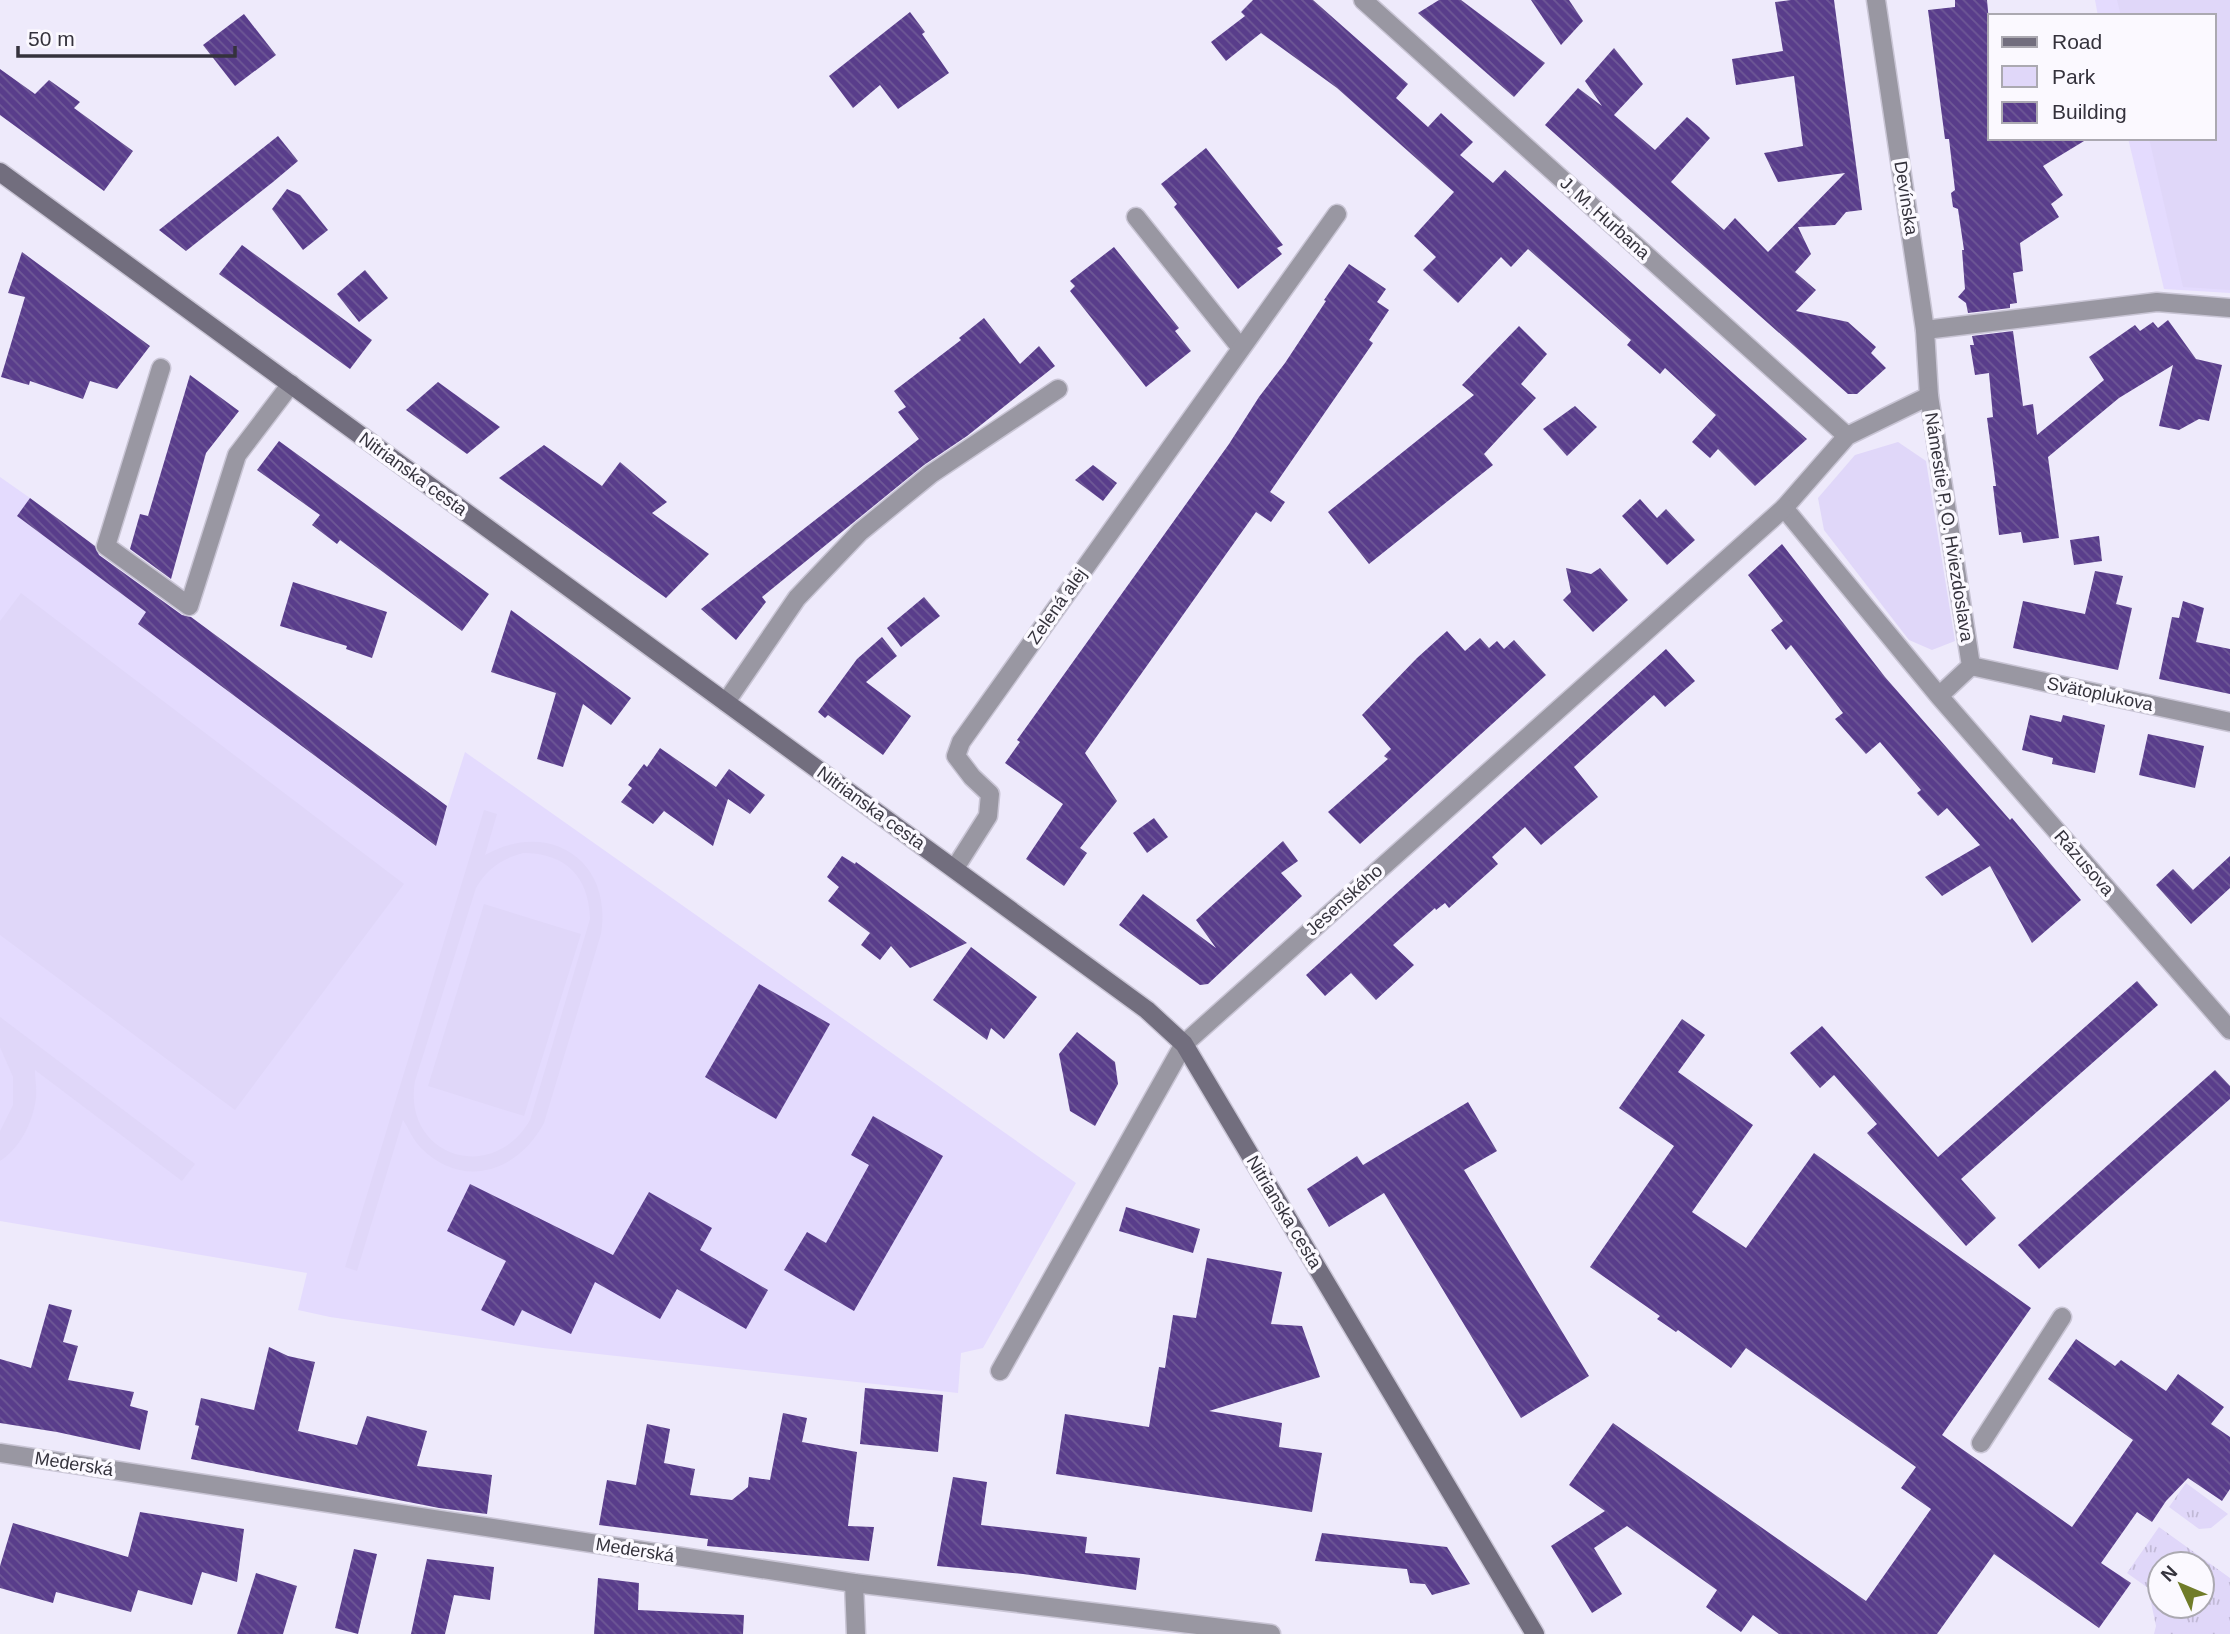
<svg xmlns="http://www.w3.org/2000/svg" width="2230" height="1634" font-family="Arial,sans-serif">
<defs>
<pattern id="grass-tufts" width="24" height="20" patternUnits="userSpaceOnUse" patternTransform="scale(1.75)"><rect width="24" height="20" fill="#e0d7f9"/><path d="M3 7l-1-3M5 7V3M7 7l1-3M15 17l-1-3M17 17v-4M19 17l1-3" fill="none" stroke="#c1b9d6"/></pattern>
<pattern id="building-back-hatch" width="6" height="6" patternUnits="userSpaceOnUse" patternTransform="scale(1.75)"><rect width="6" height="6" fill="#593d8b"/><path d="M-1 5l2 2M0 0l6 6M5-1l2 2" fill="none" stroke="#6e5896"/></pattern>
</defs>
<rect width="100%" height="100%" fill="#eeeafb"/>
<g fill="#e4dbfe">
<path d="M2095,0H2230V293L2164,289L2128,138H2214V16H2098Z"/>
<path d="M0,477L30,498L17,516L146,612L138,624L435,846L465,752L1076,1183L983,1348L961,1353L958,1393L543,1348L330,1317L298,1310L307,1273L0,1221Z"/>
</g>
<g fill="url(#grass-tufts)" fill-rule="evenodd">
<path d="M2186,1483L2228,1514L2211,1528L2199,1529L2169,1507Z"/>
<path d="M2159,1527L2230,1578V1634H2154L2156,1626L2148,1588L2127,1573ZM2202,1564V1606H2160V1564Z"/>
</g>
<g fill="#e0d7f9" fill-rule="evenodd">
<path d="M2117,0H2230V290L2183,287L2149,138H2214V16H2121Z"/>
<path d="M1898,442L1926,461L1955,641L1932,650L1909,640L1824,530L1818,498L1855,455Z"/>
<path d="M21,593L404,884L235,1110L0,935V621Z"/>
<path d="M484,810L497,814L485,855C549,819 613,860 601,934L544,1123C518,1172 463,1190 421,1148C413,1140 409,1129 403,1120L357,1271L345,1267ZM523,853C566,853 589,877 590,919L530,1120C492,1186 402,1156 415,1081L476,888C487,869 501,859 523,853Z"/>
<path d="M484,904L581,934L524,1116L428,1086Z"/>
<path d="M0,1017L195,1164L182,1181L35,1070C35,1079 37,1089 36,1098C33,1122 20,1148 0,1161V1131L13,1105V1077L0,1047Z"/>
</g>
<g fill="url(#building-back-hatch)">
<path d="M1253,0H1313L1408,84L1396,98L1428,127L1441,113L1473,142L1460,155L1493,183L1505,170L1807,439L1755,486L1718,449L1710,458L1692,442L1716,415L1665,368L1660,374L1627,345L1631,340L1528,249L1511,267L1501,257L1458,303L1423,270L1436,257L1414,236L1454,192L1337,88L1261,33L1226,61L1211,42L1245,16L1241,12Z"/>
<path d="M1439,0H1461L1545,63L1514,97L1418,13Z"/>
<path d="M1531,0H1569L1583,21L1561,45Z"/>
<path d="M1791,0H1834L1862,210L1846,212L1835,225L1798,227L1811,254L1795,272L1816,290L1796,311L1848,322L1876,347L1871,353L1886,368L1857,394H1848L1545,125L1578,88L1602,106L1585,81L1614,48L1643,84L1614,115L1655,150L1687,117L1699,127L1710,138L1671,182L1724,230L1735,218L1768,252L1845,173L1778,182L1764,153L1803,146L1794,76L1736,85L1732,59L1783,51L1775,2Z"/>
<path d="M1955,0H1987L1990,33V138H2089L2043,166L2063,195L2051,204L2059,217L2020,243L2023,271L2013,273L2017,303L2010,304V308L1968,313L1966,303L1958,297L1965,289L1962,250H1964L1958,209L1953,207L1951,193L1955,190L1949,139H1945L1928,10L1955,7Z"/>
<path d="M910,12L925,32L922,34L949,73L898,109L880,85L853,108L829,76Z"/>
<path d="M244,14L276,55L235,86L203,45Z"/>
<path d="M0,69L35,94L49,80L80,102L74,108L133,151L104,191L0,115Z"/>
<path d="M278,136L298,161L273,182L186,251L159,230Z"/>
<path d="M1206,148L1283,245L1277,248L1282,254L1238,289L1174,207L1177,204L1161,184Z"/>
<path d="M287,189L300,195L328,230L303,250L272,209Z"/>
<path d="M242,245L372,340L350,369L219,274Z"/>
<path d="M1114,247L1179,328L1175,331L1191,351L1146,387L1070,291L1075,286L1070,281Z"/>
<path d="M22,252L150,346L117,389L90,381L83,399L30,381L29,385L1,377L25,297L8,293Z"/>
<path d="M1349,264L1386,289L1377,302L1389,310L1369,340L1373,343L1270,492L1285,502L1271,522L1256,512L1085,753L1117,801L1080,848L1087,853L1064,886L1026,859L1063,804L1005,763L1020,742L1017,740L1229,444L1259,397L1285,363L1326,301L1324,300Z"/>
<path d="M365,270L388,298L359,322L337,294Z"/>
<path d="M984,318L1020,364L1039,346L1055,366L967,436L924,465L762,597L766,602L736,640L701,609L919,439L898,412L906,407L894,391L961,340L959,338Z"/>
<path d="M2168,320L2196,359L2222,365L2209,421L2199,419L2179,430L2159,426L2173,365L2119,398L2048,457L2059,538L2023,543L2021,532L1999,535L1993,486H1996L1987,418L1993,417L1989,373L1975,375L1970,345H1974L1972,336L2013,331L2023,406L2033,404L2037,435L2104,380L2089,357L2135,325L2140,331L2153,322L2158,328Z"/>
<path d="M1519,326L1547,354L1521,384L1536,398L1484,454L1493,465L1369,564L1328,512L1474,395L1462,385Z"/>
<path d="M190,375L239,411L206,453L171,579L130,549L140,514L148,516Z"/>
<path d="M438,382L500,427L467,454L406,410Z"/>
<path d="M1575,406L1597,427L1567,456L1543,429Z"/>
<path d="M279,441L489,594L462,631L340,540L337,544L312,525L320,515L257,470Z"/>
<path d="M544,445L602,486L620,462L667,502L652,513L709,554L666,598L499,478Z"/>
<path d="M1093,465L1117,483L1103,501L1075,480Z"/>
<path d="M30,498L95,546L99,555L182,615L191,617L447,806L436,846L138,624L146,612L17,516Z"/>
<path d="M1640,499L1657,518L1666,509L1695,540L1667,565L1622,516Z"/>
<path d="M2099,536L2102,561L2074,565L2070,540Z"/>
<path d="M1782,544L1885,677L2010,820L2012,818L2081,900L2032,943L1990,866L1942,896L1925,877L1980,845L1947,808L1938,816L1917,793L1921,790L1880,742L1866,754L1835,719L1843,713L1791,645L1786,650L1771,630L1783,621L1748,575Z"/>
<path d="M1566,568L1591,574L1600,568L1628,600L1593,632L1563,600L1571,592Z"/>
<path d="M2095,571L2123,576L2116,604L2132,608L2118,670L2013,648L2023,601L2085,614Z"/>
<path d="M293,582L387,612L372,658L346,649L347,646L280,626Z"/>
<path d="M924,597L940,616L901,647L887,628Z"/>
<path d="M2183,601L2204,608L2196,642L2230,649V694L2159,679L2172,617L2179,618Z"/>
<path d="M511,610L631,698L611,725L583,704L563,767L537,759L556,693L491,672Z"/>
<path d="M1447,631L1465,651L1480,638L1489,648L1497,641L1504,649L1514,640L1546,675L1360,844L1328,812L1388,759L1384,756L1391,749L1362,715L1417,658Z"/>
<path d="M882,637L897,656L866,682L911,716L883,755L828,715L825,718L818,712L857,659Z"/>
<path d="M1666,649L1695,681L1665,707L1654,695L1574,767L1598,797L1541,845L1525,827L1492,857L1498,864L1449,908L1445,903L1436,910L1435,908L1393,945L1414,965L1376,1000L1351,973L1325,996L1306,975Z"/>
<path d="M2030,715L2061,722L2063,715L2105,725L2095,773L2052,764L2053,758L2022,750Z"/>
<path d="M2148,734L2204,746L2195,788L2139,775Z"/>
<path d="M660,748L716,787L729,769L765,795L750,814L728,799L713,846L664,811L653,824L621,802L632,788L628,785L644,764L647,767Z"/>
<path d="M1154,818L1168,837L1147,853L1133,833Z"/>
<path d="M1283,841L1298,861L1281,873L1302,896L1208,984L1200,985L1119,925L1143,894L1216,948L1196,920Z"/>
<path d="M842,856L855,864L856,862L967,943L910,968L891,946L880,960L861,945L870,933L828,901L839,887L827,877Z"/>
<path d="M2230,856V888L2191,924L2156,885L2173,869L2193,890Z"/>
<path d="M971,947L1037,997L1004,1039L991,1028L987,1040L933,1000Z"/>
<path d="M2137,981L2158,1005L1961,1179L1996,1218L1966,1246L1867,1133L1877,1124L1834,1075L1820,1088L1790,1053L1822,1026L1938,1157Z"/>
<path d="M759,984L830,1024L776,1119L705,1077Z"/>
<path d="M1682,1019L1705,1035L1678,1072L1753,1125L1692,1212L1746,1248L1814,1153L2031,1308L1942,1435L1989,1468L2072,1527L2133,1440L2048,1379L2076,1339L2115,1366L2121,1360L2166,1391L2178,1374L2224,1407L2211,1424L2230,1437V1489L2222,1501L2188,1478L2166,1501L2152,1522L2137,1512L2101,1563L2131,1583L2099,1628L1994,1554L1937,1634H1779L1753,1615L1741,1632L1706,1607L1717,1590L1627,1526L1594,1548L1622,1594L1592,1613L1551,1546L1605,1511L1569,1485L1613,1423L1866,1601L1931,1509L1901,1488L1916,1467L1746,1348L1731,1368L1678,1330L1676,1332L1657,1319L1660,1316L1590,1267L1674,1146L1619,1108Z"/>
<path d="M1077,1032L1115,1062L1118,1084L1095,1126L1070,1111L1059,1054Z"/>
<path d="M2215,1070L2230,1086V1099L2039,1269L2018,1245Z"/>
<path d="M1468,1102L1497,1151L1464,1170L1589,1376L1521,1418L1384,1193L1329,1227L1307,1189L1357,1156L1363,1165Z"/>
<path d="M873,1116L943,1156L854,1311L784,1270L807,1232L826,1243L869,1165L851,1155Z"/>
<path d="M470,1184L613,1255L649,1192L712,1228L700,1250L768,1290L746,1329L677,1289L660,1319L595,1282L571,1334L522,1310L514,1326L481,1310L506,1261L447,1231Z"/>
<path d="M1126,1207L1200,1229L1193,1253L1119,1231Z"/>
<path d="M1207,1258L1282,1272L1271,1324L1302,1326L1320,1377L1209,1411L1282,1423L1279,1447L1322,1453L1312,1512L1056,1474L1065,1414L1149,1427L1159,1367L1165,1368L1173,1315L1196,1318Z"/>
<path d="M49,1304L72,1310L63,1342L78,1346L68,1380L134,1392L130,1406L148,1411L140,1450L57,1432L0,1423V1359L31,1368Z"/>
<path d="M269,1347L288,1356L315,1362L298,1431L357,1445L367,1416L427,1431L417,1466L492,1475L487,1514L439,1508L191,1459L199,1426L195,1425L201,1398L254,1410Z"/>
<path d="M865,1388L943,1395L938,1452L860,1444Z"/>
<path d="M783,1413L807,1418L802,1442L857,1452L848,1526L874,1527L869,1561L707,1546L708,1539L599,1525L607,1480L636,1485L647,1424L670,1429L664,1463L695,1469L690,1495L732,1500L748,1487L749,1477L770,1480Z"/>
<path d="M953,1477L987,1482L981,1525L1087,1537L1085,1553L1140,1558L1136,1590L1023,1574L937,1566Z"/>
<path d="M140,1512L244,1529L237,1582L202,1572L192,1605L138,1590L131,1612L56,1592L53,1603L0,1588V1566L13,1523L128,1557Z"/>
<path d="M1322,1533L1447,1547L1470,1584L1432,1595L1425,1584L1410,1583L1407,1569L1315,1561Z"/>
<path d="M354,1549L377,1554L358,1634L335,1628Z"/>
<path d="M427,1559L494,1567L490,1600L454,1595L445,1634H411Z"/>
<path d="M256,1573L297,1586L283,1634H237Z"/>
<path d="M598,1578L639,1583L638,1610L744,1615L743,1634H594Z"/>
</g>
<g fill="none" stroke-linecap="round" stroke-linejoin="round">
<defs>
<g id="service">
<path d="M1925,330L2157,302L2230,308"/>
<path d="M161,368L106,546L189,606L237,455L291,384"/>
<path d="M726,702L797,598L860,532L931,474L1058,389"/>
<path d="M1981,1443L2062,1317"/>
</g>
<g id="minor">
<path d="M1363,0L1847,436"/>
<path d="M1876,0L1925,330L1929,396"/>
<path d="M1136,217L1240,347"/>
<path d="M1971,666L2230,722"/>
<path d="M1939,696L1971,666L1929,396L1847,436L1784,508L1939,696L2230,1030"/>
<path d="M955,868L988,816L990,794L972,777L956,756L961,742L1337,214"/>
<path d="M1000,1371L1184,1044L1784,508"/>
<path d="M0,1453L854,1583L1271,1634"/>
<path d="M854,1583L856,1634"/>
</g>
<path id="secondary" d="M0,172L1147,1010L1184,1044L1535,1634"/>
</defs>
<use href="#service" stroke="#c9c5d5" stroke-width="21"/>
<use href="#minor" stroke="#c9c5d5" stroke-width="21"/>
<use href="#secondary" stroke="#c9c5d5" stroke-width="21"/>
<use href="#service" stroke="#9997a2" stroke-width="18"/>
<use href="#minor" stroke="#9997a2" stroke-width="18"/>
<use href="#secondary" stroke="#726e7e" stroke-width="18"/>
</g>
<g text-anchor="middle" stroke-width="7" stroke-linejoin="round" paint-order="stroke">
<g font-size="18" fill="#34323c" stroke="#fbf9ff">
<text transform="translate(1906 198) rotate(81)" y="6">Devínska</text>
<text transform="translate(1605 218) rotate(42)" y="6">J. M. Hurbana</text>
<text transform="translate(413 474) rotate(36)" y="6">Nitrianska cesta</text>
<text transform="translate(1949 527) rotate(81)" y="6">Námestie P. O. Hviezdoslava</text>
<text transform="translate(1057 606) rotate(-55)" y="6">Zelená alej</text>
<text transform="translate(2100 694) rotate(12)" y="6">Svätoplukova</text>
<text transform="translate(871 808) rotate(36)" y="6">Nitrianska cesta</text>
<text transform="translate(2084 863) rotate(49)" y="6">Rázusova</text>
<text transform="translate(1344 900) rotate(-42)" y="6">Jesenského</text>
<text transform="translate(1284 1212) rotate(59)" y="6">Nitrianska cesta</text>
<text transform="translate(74 1464) rotate(9)" y="6">Mederská</text>
<text transform="translate(635 1550) rotate(9)" y="6">Mederská</text>
</g>
</g>
<rect x="1988" y="14" width="228" height="126" fill="#fbf9ff" stroke="#aba9b1" stroke-width="2"/>
<rect x="2002" y="37" width="35" height="10" fill="#726e7e" stroke="#aba9b1" stroke-width="2"/>
<text x="2052" y="49" font-size="21" fill="#34323c">Road</text>
<rect x="2002" y="66" width="35" height="21" fill="#e0d7f9" stroke="#aba9b1" stroke-width="2"/>
<text x="2052" y="84" font-size="21" fill="#34323c">Park</text>
<rect x="2002" y="102" width="35" height="21" fill="url(#building-back-hatch)" stroke="#aba9b1" stroke-width="2"/>
<text x="2052" y="119" font-size="21" fill="#34323c">Building</text>
<g transform="translate(2181 1585) rotate(314)"><circle r="33" fill="#fbf9ff" stroke="#aba9b1" stroke-width="2"/>
<path d="M0-5L12 26L0 18L-12 26Z" fill="#707c29"/>
<text y="-10" font-size="19" font-weight="bold" text-anchor="middle" fill="#34323c">N</text>
</g>
<path d="M18 46v10h217v-10" fill="none" stroke="#34323c" stroke-width="3.5"/>
<text x="28" y="46" font-size="21" fill="#34323c" stroke="#fbf9ff" stroke-width="5" paint-order="stroke">50 m</text>
</svg>
